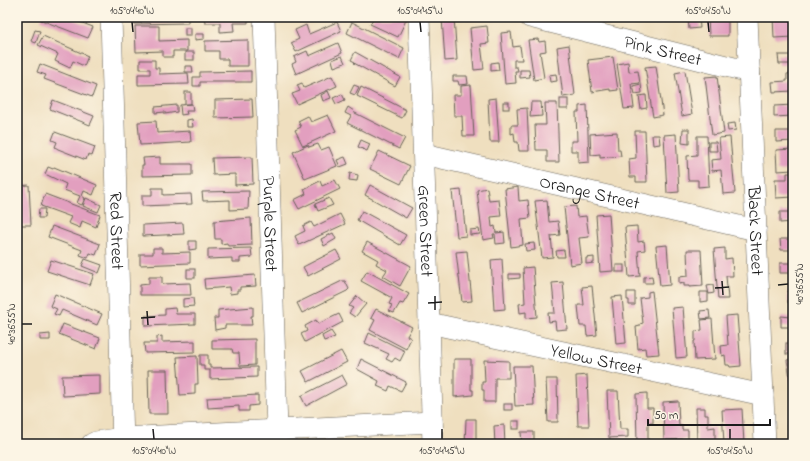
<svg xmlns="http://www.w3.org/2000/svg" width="810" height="461" font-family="'Indie Flower',sans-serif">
<rect width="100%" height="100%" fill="#fcf5e5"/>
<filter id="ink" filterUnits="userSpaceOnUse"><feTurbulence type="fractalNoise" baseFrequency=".025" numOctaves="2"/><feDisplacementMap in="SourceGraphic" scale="8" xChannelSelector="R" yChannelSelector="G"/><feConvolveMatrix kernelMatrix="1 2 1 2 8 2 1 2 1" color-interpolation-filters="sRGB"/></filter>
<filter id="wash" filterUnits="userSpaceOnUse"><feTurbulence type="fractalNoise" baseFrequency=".012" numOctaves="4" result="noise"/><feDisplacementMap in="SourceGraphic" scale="16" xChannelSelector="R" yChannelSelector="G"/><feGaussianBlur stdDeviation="0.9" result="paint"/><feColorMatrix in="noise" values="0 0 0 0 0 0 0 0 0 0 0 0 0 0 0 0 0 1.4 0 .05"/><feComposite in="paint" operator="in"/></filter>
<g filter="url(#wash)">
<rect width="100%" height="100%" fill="#efdfbf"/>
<g id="blocks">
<g fill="#e29fbf">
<path d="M42,17H66L93,27L88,38L41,20Z"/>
<path d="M134,17H188V23L134,24Z"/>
<path d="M204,17H248V23H233L234,31L220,32V23H205Z"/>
<path d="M374,17H405L407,18L398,37L370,24Z"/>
<path d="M454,17L457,60L445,61L442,18Z"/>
<path d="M688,17H699L700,28L689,29Z"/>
<path d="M708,17H728V36H709Z"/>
<path d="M773,17H793V37L774,38Z"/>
<path d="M337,22L341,31L296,52L291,43L299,39L295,30L306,25L309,34Z"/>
<path d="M352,22L404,48L399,59L347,33Z"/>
<path d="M135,26H159V41L187,40V51H173V57H163V51L136,52Z"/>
<path d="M487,26L489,43L481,44L484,69L474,70L470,28Z"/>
<rect x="185" y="28" width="6" height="8"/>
<path d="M35,30L40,31L36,43L31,41Z"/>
<path d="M511,32L513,47L520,46L522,60H514V67H517L518,71H515L516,83L505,84L501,33Z"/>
<path d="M195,34H204V39L195,40Z"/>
<path d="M43,36L88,56L84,66L73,61L70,68L55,61L58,54L38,45Z"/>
<path d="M538,39L539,42L545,41L546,51L540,52L544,78L534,80L528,40Z"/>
<path d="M248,40V66H228V59H219V51H205V41Z"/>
<path d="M338,43L342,53L296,74L292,64L296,62L294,57L307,51L309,56Z"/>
<path d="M569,45L575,95L563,97L557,47Z"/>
<rect x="185" y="52" width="9" height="8"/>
<path d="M355,52L400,77L395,86L354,63L355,62L351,60Z"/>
<path d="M778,55H793V64H779Z"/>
<path d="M342,56L345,63L334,67L332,60Z"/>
<path d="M613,57L618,90L610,91V89L592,92L588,60Z"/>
<path d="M140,60H155V68H159V74L188,73L189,84L138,85V74H150V69H140Z"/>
<path d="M498,62L499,70L491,71V63Z"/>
<path d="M628,62L629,72L638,71L640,83L631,84L634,108L624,109L617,64Z"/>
<path d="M40,64L96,86L92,97L44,79L46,75L37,72Z"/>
<path d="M185,66H192L193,72H185Z"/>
<path d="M656,66L663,115L653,117L645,67Z"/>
<path d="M520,70H529L530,77L520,78Z"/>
<path d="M251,71V82H200V86H193V77H200V72Z"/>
<path d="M685,71L692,114L682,116L675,73Z"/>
<path d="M793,73V91L773,92L772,82L787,81V74Z"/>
<path d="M556,74L557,81L550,82L549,75Z"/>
<path d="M332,76L337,86L297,104L292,94L300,91L297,85L302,83L304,88Z"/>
<path d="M453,76H467L468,84L459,85L458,81H453Z"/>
<path d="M717,76L724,133L712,135L705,77Z"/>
<path d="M641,84L642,93L635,94L633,86Z"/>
<path d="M354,85L359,87L355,95L350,93Z"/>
<path d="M471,85L474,136H463L462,116H454L453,95H461V86Z"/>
<path d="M361,87L406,110L402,118L357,96Z"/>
<path d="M328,91L331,98L323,101L321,95Z"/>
<rect x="185" y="92" width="6" height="12"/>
<path d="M342,94L345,100L336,104L333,98Z"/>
<path d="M646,95L647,108L641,109L639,96Z"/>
<path d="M496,98L499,142H490L488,99Z"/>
<path d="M252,99L253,117L215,118V100Z"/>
<rect x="560" y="99" width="8" height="10"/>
<path d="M53,100L94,116L90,125L50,109Z"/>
<rect x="503" y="102" width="6" height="7"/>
<path d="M531,102H541L542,116L530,117Z"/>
<path d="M545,103H557L559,162H547V150H536L535,125H546Z"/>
<path d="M192,104L193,111H186L187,114L181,115L180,105Z"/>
<path d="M177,105V112L165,114V112L155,113V107Z"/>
<path d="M587,105L589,162L578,163V151H571V141H577L576,112H579V106Z"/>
<path d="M793,105V116L774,117V106Z"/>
<path d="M348,107L354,111L353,112L405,138L399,149L347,123L351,116L345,113Z"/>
<path d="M527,108L529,151H519L518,142H515L514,133L511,134V125H518L517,109Z"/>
<path d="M328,115L336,131L303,146L295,130L301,127L298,121L308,116L311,122Z"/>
<path d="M192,119L193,127H187V120Z"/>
<path d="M156,121L157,133L190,131L191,142L140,145L138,122Z"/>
<path d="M735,123L736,130L728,131L727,124Z"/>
<path d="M683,129H689V144L682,143Z"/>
<path d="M635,131H645L647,182H636V177H630L629,159L636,158Z"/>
<path d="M776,131H793V141L776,142Z"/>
<path d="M55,132L95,147L92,156L88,154L86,160L58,149L55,147L57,142L52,140Z"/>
<path d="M617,132L618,150H620L621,156L600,158V154L591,155L590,134Z"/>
<path d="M676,134L679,192L667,193L664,135Z"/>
<path d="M652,135H659L660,144L653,145Z"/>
<path d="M697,136H707L709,186L698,187V180H688L687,156L697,155Z"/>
<path d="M730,137L735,193L723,194L721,170L712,171L711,160L721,159L719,138Z"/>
<path d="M361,140L370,144L367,151L358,147Z"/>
<path d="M709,142H716L717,151H709Z"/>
<path d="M318,144L321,150L329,147L337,166L305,179L293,152L308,145L309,147Z"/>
<path d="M793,149V170L777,171L776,150Z"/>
<path d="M379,151L410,166L401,184L370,169Z"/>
<path d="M160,157V164H192V175L142,176V165H144L143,158Z"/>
<path d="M252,157L253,184L235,185V174L213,175L212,158Z"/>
<path d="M345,157L348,164L340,167L337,160Z"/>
<path d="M48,167L53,169L54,167L97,185L93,195L84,191L82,196L85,198L82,205L77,203L80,196L64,190L66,184L45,174Z"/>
<path d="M350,173L358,175L357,181L349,180Z"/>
<path d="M787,173H793V197L776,198L775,179H787Z"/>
<path d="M335,180L340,189L299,209L294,200L306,194L304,189L320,181L322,186Z"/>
<path d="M29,185L31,225H17V186Z"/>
<path d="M370,185L412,208L406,218L365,195Z"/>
<path d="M518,187L519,201L528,200L530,218L521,219L523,245L511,247L505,189Z"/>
<path d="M152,188H163V195L191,194L192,204L142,206V195H152Z"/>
<path d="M487,188L489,201L499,200L501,216L491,217L492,227L495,226L496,233L504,232L505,243L496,244L495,234H493L494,238L483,240L477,190Z"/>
<path d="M461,190L466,236L457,237L452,191Z"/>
<path d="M249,191L248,209L230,210V200L203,201L202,192Z"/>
<path d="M45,194L100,215L96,227L82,221L80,228L68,223L71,217L41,206Z"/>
<path d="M86,198L101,205L98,212L83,206Z"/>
<path d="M329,198L333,205L318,211L315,204Z"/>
<path d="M547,200L549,222L558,221L560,235L551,236L553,257L542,258L535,201Z"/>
<path d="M576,206L577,217L586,216L589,237L579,238L582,263L570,265L564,207Z"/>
<path d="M39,209H45L44,218H38Z"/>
<path d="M362,211L406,235L400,245L357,220Z"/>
<path d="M780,212H793V222L780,223Z"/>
<path d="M340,214L345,224L299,245L295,236L305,231L303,226L311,222L314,227Z"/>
<path d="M609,214L613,271L600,272L596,215Z"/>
<path d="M251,218L252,245L228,246L227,243L221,244V239H215L214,221Z"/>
<path d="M183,223L184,234L143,236V225Z"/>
<path d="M52,226L100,244L96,255L90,253L88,258L80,255L82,250L48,237Z"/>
<path d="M637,226L638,242L644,241L645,250L638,251L640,276L629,277L625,227Z"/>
<path d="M479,229L480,234L470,235V230Z"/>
<path d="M333,233L336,239L324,246L321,239Z"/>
<path d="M780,239H793V250H781Z"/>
<path d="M189,241H196V249L189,250Z"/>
<path d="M367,242L411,266L400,286L383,276L387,270L376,264L378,260L362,251Z"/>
<path d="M534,243L535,250L526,251L525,244Z"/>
<path d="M667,245L670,285L660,286L656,246Z"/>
<path d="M153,248H162V253L190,252V263L140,265V254H153Z"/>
<path d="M251,248L252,257L240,258V262H232V258L208,259V249Z"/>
<path d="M725,248V259L732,258L733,276H726L728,299H718L714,249Z"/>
<path d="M336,250L341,259L308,276L303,267Z"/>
<path d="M564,250L565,257H557L556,251Z"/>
<path d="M687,250H701L703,286L689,287V286H684V283L679,284V277L688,276Z"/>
<path d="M467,251L472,301L462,302L456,252Z"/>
<path d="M594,257V263L586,264V258Z"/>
<path d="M85,259L102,265L99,273L82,266Z"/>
<path d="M502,259L505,309L494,310L491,260Z"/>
<path d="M51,260L94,274L90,285L47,271Z"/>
<rect x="780" y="263" width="13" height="10"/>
<rect x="616" y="265" width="8" height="7"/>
<path d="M533,267L537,317L526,318V312L520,313L519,304L525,303L523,268Z"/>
<rect x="187" y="269" width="8" height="9"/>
<path d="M367,271L409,294L403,304L400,303L394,313L389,311L392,305L389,304L392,298L361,281Z"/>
<path d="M509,274H520V278L509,279Z"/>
<path d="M255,275L256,286L240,287V290H237V293L230,294L229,287L205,289L204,279Z"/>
<path d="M652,276L653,283H644V277Z"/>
<path d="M149,277H162V284L190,283L191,295H140V285L149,284Z"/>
<path d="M342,281H345L349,289L347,291L302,313L297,303Z"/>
<path d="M563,282L567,329L556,330L555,321L549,322L548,313H555L552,283Z"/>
<path d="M713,285L714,293L709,294L707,286Z"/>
<path d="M592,286L597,335L587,336L586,326H580L578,305H584L582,287Z"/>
<path d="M793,290V302L788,303V291Z"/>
<path d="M652,291L659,354L646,355L645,348L638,349L636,327L640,326V324L643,323L640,298L648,297V292Z"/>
<path d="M627,292H635V305H629V300H627Z"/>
<path d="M700,292H708V301L700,302Z"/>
<path d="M55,294L102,314L97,325L62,310L59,316L54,314L57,309L50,306Z"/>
<path d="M357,296L366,304L355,317L349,313L353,308L349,306Z"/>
<path d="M622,296L626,343L616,344L612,297Z"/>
<path d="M193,298L194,306L183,307V299Z"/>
<path d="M253,307V316H251L252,325H225V328L215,330L214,318H218V310Z"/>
<path d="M683,307L687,357L676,358L672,308Z"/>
<path d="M175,308L176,314H195V324L145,326V316L165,315V309Z"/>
<path d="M376,309L412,327L407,336L411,338L406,349L370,330L375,320L371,318Z"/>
<path d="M709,310L710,318L701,319L700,311Z"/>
<path d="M339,314L343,322L305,342L301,334L307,331L305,326L316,320L318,324Z"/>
<path d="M791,314H793V327H781V316L791,317Z"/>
<path d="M737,315L741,366L730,367L729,365H726L725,355L722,356L721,346L728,345L726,316Z"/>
<path d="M712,319L715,359L695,360L694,341H695V331L702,330L701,320Z"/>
<path d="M63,324L100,338L96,349L59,334Z"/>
<path d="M331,331L335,337L324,341L322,336Z"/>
<path d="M369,333L405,351L400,361L395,358L392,362L386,359L389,354L365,343Z"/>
<path d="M50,334V340H40V335Z"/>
<path d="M162,336V342L195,341V352L145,353L144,343H157V337Z"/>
<path d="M255,339V365L240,366L239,353H233L232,349H212V340Z"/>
<rect x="786" y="343" width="7" height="11"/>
<path d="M341,351L347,362L308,382L302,371Z"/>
<path d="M200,355H208V365H210V368L257,367V377L210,379V370H204V365H200Z"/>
<path d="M197,356L198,384H195V394L180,395L177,357Z"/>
<path d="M361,359L406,382L401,391L390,386L388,391L377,386L379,381L357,369Z"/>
<path d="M454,359H471V390H473V395L454,397Z"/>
<path d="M793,359V384H791L787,360Z"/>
<path d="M484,360L509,361V378H495V402H484V390H482V382H485Z"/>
<path d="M513,366H532L534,405L515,406Z"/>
<path d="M148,370H167L168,414H149Z"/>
<path d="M100,375V394L63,396L62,376Z"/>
<path d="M342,375L347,384L306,406L301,396Z"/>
<path d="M587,375L589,426H578L576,376Z"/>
<path d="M546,379H557L558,422H548Z"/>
<path d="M607,391H618L620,429H628V437L609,438Z"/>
<path d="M647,393V408H653V423H648V443L637,444L636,394Z"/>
<path d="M258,395V405L249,406V411H239V406L208,408L207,398Z"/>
<path d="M678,401L679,426H682V430H688V439L664,440L663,402Z"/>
<rect x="504" y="404" width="8" height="6"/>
<path d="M696,408H705V415H708V428L715,427V444L697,443Z"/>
<path d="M742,409L744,444H724L722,410Z"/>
<path d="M466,419H476V444H465Z"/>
<rect x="512" y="421" width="7" height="8"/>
<path d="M793,424V436H789L788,425Z"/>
<path d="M504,425L505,444H495L494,426Z"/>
<path d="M521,432H534V444H522Z"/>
</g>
</g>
</g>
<g filter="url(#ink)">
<use href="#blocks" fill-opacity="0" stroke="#666055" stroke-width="1"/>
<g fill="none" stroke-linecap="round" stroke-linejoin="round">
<defs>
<g id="minor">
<path id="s1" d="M111,17L123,444"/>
<path id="s2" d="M264,17L277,430"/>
<path id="s3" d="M419,17L433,444"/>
<path id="s4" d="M530,17L750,72"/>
<path id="s5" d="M747,17L765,444"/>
<path id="s6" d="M424,154L756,230"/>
<path id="s7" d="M429,323L763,395"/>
<path d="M92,444L96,442L122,438L432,422"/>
</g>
</defs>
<use href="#minor" stroke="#666055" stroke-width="22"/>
<use href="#minor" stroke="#fff" stroke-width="21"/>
</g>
</g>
<path fill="none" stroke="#1c1c1c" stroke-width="1.5" d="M132,22L133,32M420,22L421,32M708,22L709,32M722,281L723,295M778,285L788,284M715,288L729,287M435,296V310M428,303L442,302M147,311L148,325M141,318L155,317M22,324H32M153,429L154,439M442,429V439M730,429V439"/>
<g text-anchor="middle" stroke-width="3" stroke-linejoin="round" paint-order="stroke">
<g font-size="18" fill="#1c1c1c" stroke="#fcf5e5">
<text dy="6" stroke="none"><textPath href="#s4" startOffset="137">Pink Street</textPath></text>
<text dy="6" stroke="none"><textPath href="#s6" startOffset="170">Orange Street</textPath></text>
<text dy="6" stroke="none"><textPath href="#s2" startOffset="207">Purple Street</textPath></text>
<text dy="6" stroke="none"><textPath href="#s1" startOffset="214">Red Street</textPath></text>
<text dy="6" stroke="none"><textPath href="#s3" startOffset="214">Green Street</textPath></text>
<text dy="6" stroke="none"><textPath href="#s5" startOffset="214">Black Street</textPath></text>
<text dy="6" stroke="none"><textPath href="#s7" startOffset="171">Yellow Street</textPath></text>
</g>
</g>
<rect width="810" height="461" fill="none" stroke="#fcf5e5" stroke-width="44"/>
<path d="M648 419v6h122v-6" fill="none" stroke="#1c1c1c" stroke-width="2"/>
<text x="654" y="419" font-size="12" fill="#1c1c1c" stroke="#fcf5e5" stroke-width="3" paint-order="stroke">50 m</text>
<rect x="22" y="22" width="766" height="417" fill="none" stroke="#1c1c1c" stroke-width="1.5"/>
<g font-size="10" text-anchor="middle" fill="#1c1c1c">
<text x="132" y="14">105°04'40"W</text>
<text x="420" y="14">105°04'45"W</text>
<text x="708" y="14">105°04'50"W</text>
<text transform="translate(799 284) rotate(-90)" y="4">40°36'55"N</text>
<text transform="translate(11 324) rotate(-90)" y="4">40°36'55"N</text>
<text x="154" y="454">105°04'40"W</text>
<text x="442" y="454">105°04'45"W</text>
<text x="730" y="454">105°04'50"W</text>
</g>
</svg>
